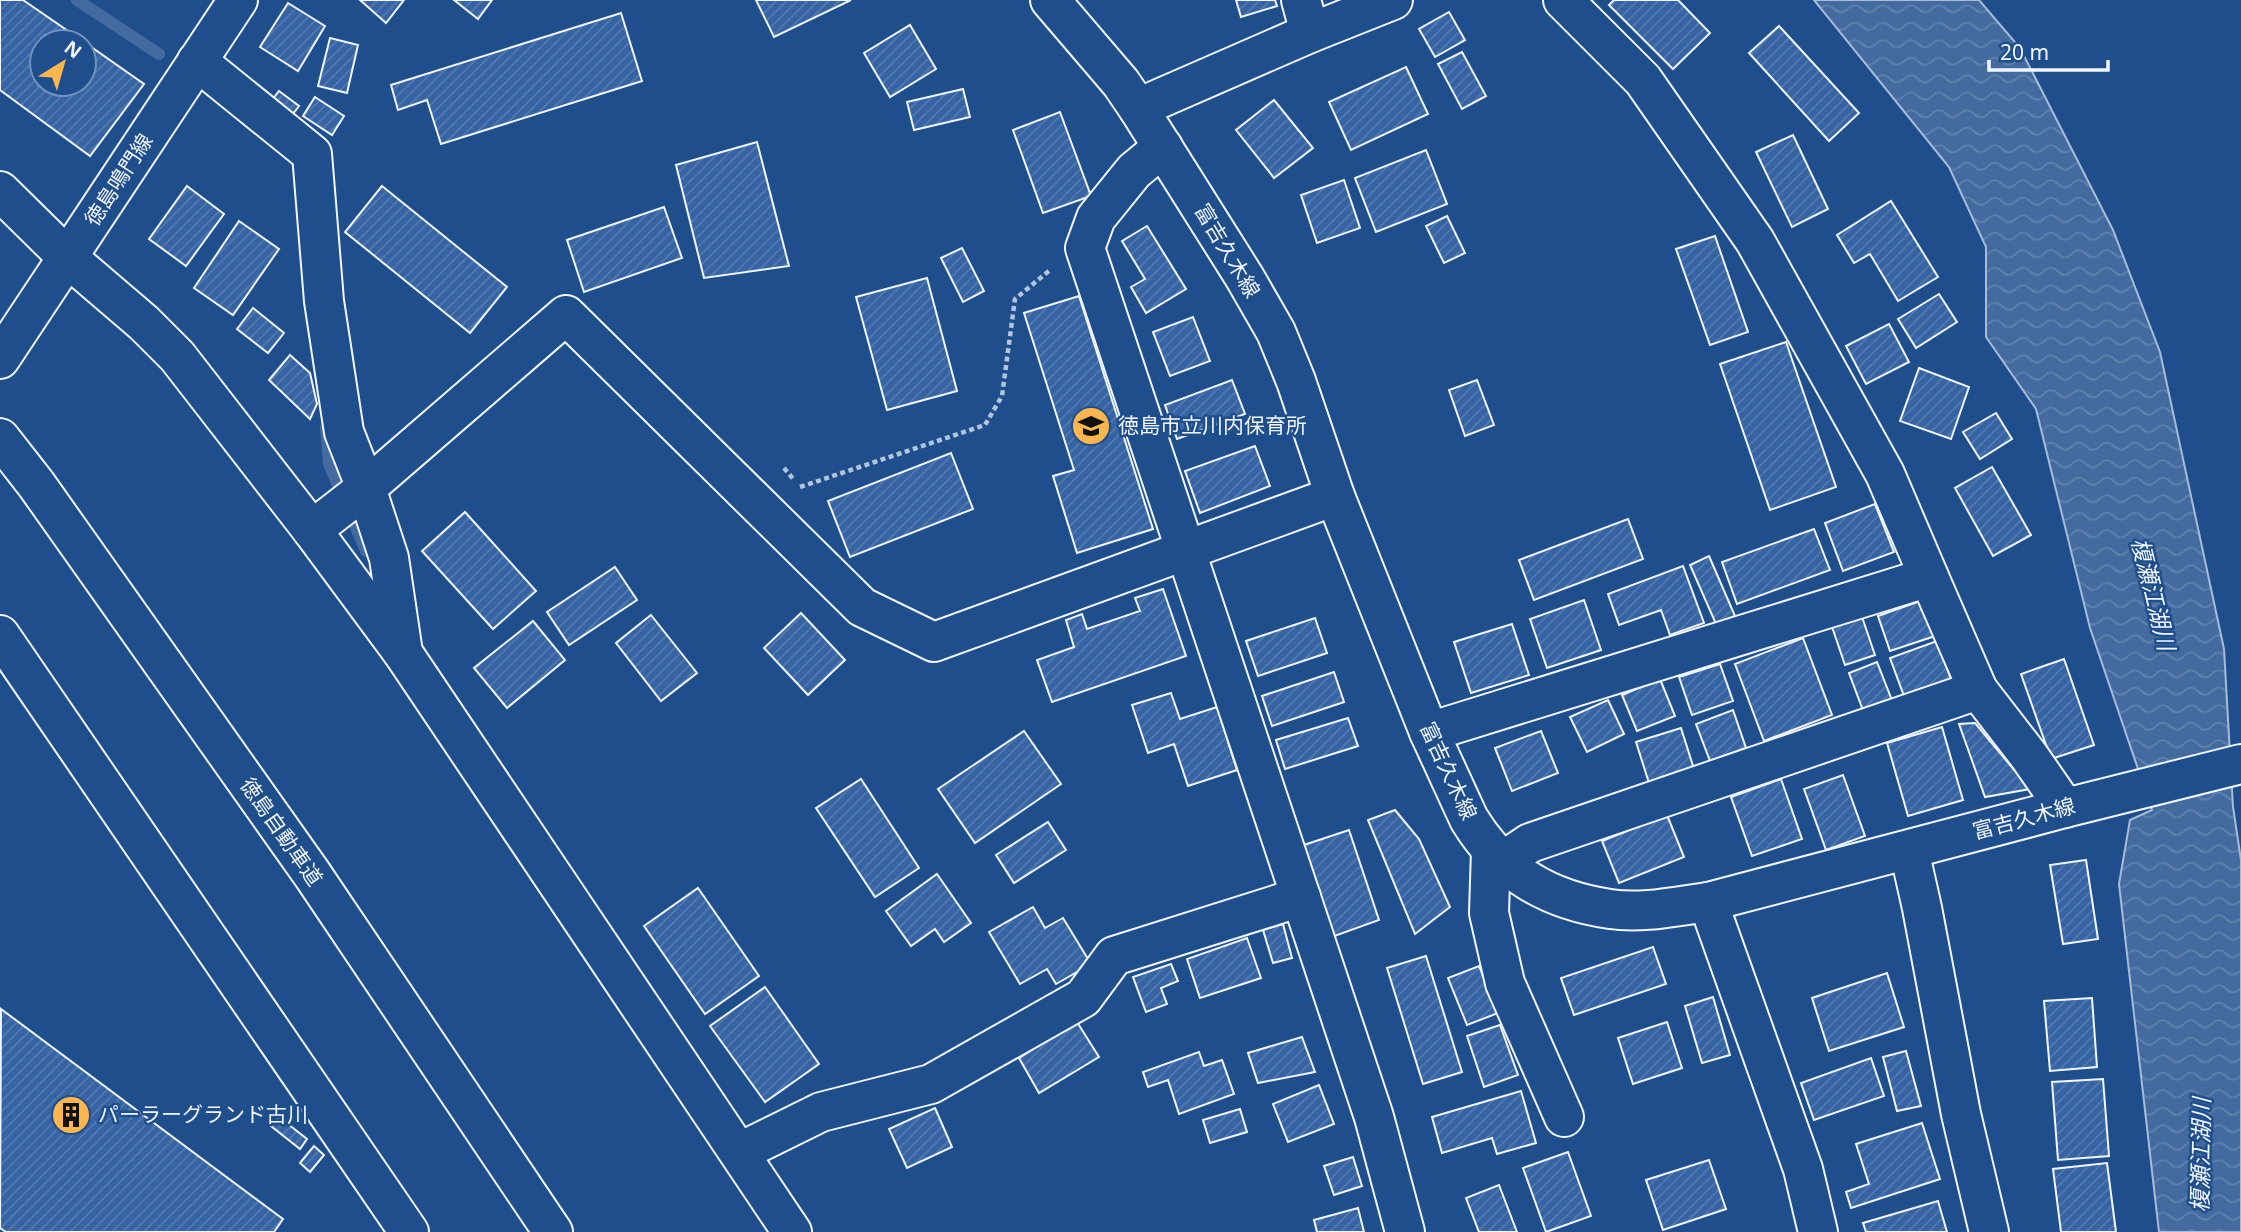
<svg xmlns="http://www.w3.org/2000/svg" width="2241" height="1232" font-family="'Noto Sans','Noto Sans JP',sans-serif">
<defs>
<pattern id="water-waves" width="16" height="10" patternUnits="userSpaceOnUse" patternTransform="scale(1.75)"><rect width="16" height="10" fill="#446ba0"/><path d="M0 5q4-4 8 0t8 0" fill="none" stroke="#5f81ae"/></pattern>
<pattern id="building-hatch" width="6" height="6" patternUnits="userSpaceOnUse" patternTransform="scale(1.75)"><rect width="6" height="6" fill="#3563a3"/><path d="M-1 1l2-2M0 6l6-6M5 7l2-2" fill="none" stroke="#537ab1"/></pattern>
</defs>
<rect width="100%" height="100%" fill="#1f4e8c"/>
<path fill="url(#water-waves)" stroke="#a8bbd7" stroke-width="2" d="M1814,0H1979L2020,48L2113,230L2160,352L2224,649L2233,807L2241,860V1232H2159L2119,884L2130,820L2152,810L2090,628L2036,409L1986,337V247L1949,167Z"/>
<g fill="none" stroke-linecap="round" stroke-linejoin="round">
<g stroke="#446ba0" stroke-width="12">
<path d="M77,0L159,54"/>
<path d="M326,428L329,464L366,551"/>
</g>
</g>
<g fill="url(#building-hatch)" stroke="#f2f6ff" stroke-width="2">
<path d="M0,0H23L84,42H42V84H84V42L144,84L90,156L0,90Z"/>
<path d="M360,0H404L386,23Z"/>
<path d="M454,0H492L478,19Z"/>
<path d="M756,0H851L774,37Z"/>
<path d="M1236,0H1275L1277,6L1241,17Z"/>
<path d="M1614,0H1678L1710,33L1673,69L1609,5Z"/>
<path d="M288,3L325,26L298,71L260,47Z"/>
<path d="M1449,12L1465,40L1435,57L1419,29Z"/>
<path d="M621,13L642,81L441,144L427,100L398,110L391,85Z"/>
<path d="M910,25L936,69L890,97L864,53Z"/>
<path d="M1779,26L1859,113L1829,141L1749,53Z"/>
<path d="M330,38L358,45L347,93L318,86Z"/>
<path d="M1462,52L1486,96L1462,109L1438,64Z"/>
<path d="M1406,67L1428,114L1351,150L1329,102Z"/>
<path d="M963,89L970,117L914,130L907,102Z"/>
<path d="M279,91L299,106L289,119L269,104Z"/>
<path d="M315,97L344,116L332,135L303,116Z"/>
<path d="M1274,100L1313,148L1274,178L1236,130Z"/>
<path d="M1060,112L1091,196L1043,213L1013,130Z"/>
<path d="M1793,135L1828,209L1792,227L1756,152Z"/>
<path d="M757,142L789,266L704,278L676,165Z"/>
<path d="M1426,150L1447,204L1376,232L1355,178Z"/>
<path d="M1344,180L1360,228L1317,243L1301,195Z"/>
<path d="M187,186L224,214L186,266L149,239Z"/>
<path d="M382,186L507,287L470,333L345,232Z"/>
<path d="M1891,201L1938,277L1898,301L1870,254L1854,263L1837,235Z"/>
<path d="M664,207L682,258L584,292L567,240Z"/>
<path d="M1447,216L1465,253L1444,263L1426,226Z"/>
<path d="M239,221L279,249L233,315L194,288Z"/>
<path d="M1147,226L1186,289L1146,313L1131,287L1145,279L1122,241Z"/>
<path d="M1715,236L1748,332L1710,345L1676,249Z"/>
<path d="M962,248L984,291L963,302L941,258Z"/>
<path d="M927,278L957,391L887,410L856,297Z"/>
<path d="M1939,294L1957,322L1916,348L1898,319Z"/>
<path d="M1079,296L1153,529L1077,553L1053,476L1074,470L1024,313Z"/>
<path d="M253,308L284,333L268,353L237,329Z"/>
<path d="M1193,317L1210,361L1170,376L1153,332Z"/>
<path d="M1889,324L1909,362L1866,384L1846,346Z"/>
<path d="M1786,342L1836,487L1770,510L1720,364Z"/>
<path d="M290,355L310,373L317,404L310,419L269,380Z"/>
<path d="M1919,368L1969,387L1951,439L1900,421Z"/>
<path d="M1232,380L1245,414L1177,439L1165,405Z"/>
<path d="M1477,380L1494,425L1465,436L1449,390Z"/>
<path d="M1996,413L2012,439L1980,459L1963,432Z"/>
<path d="M1255,446L1270,486L1200,513L1185,471Z"/>
<path d="M951,453L973,509L850,557L828,501Z"/>
<path d="M1992,467L2031,535L1993,556L1955,488Z"/>
<path d="M1875,504L1894,552L1843,571L1825,523Z"/>
<path d="M465,512L536,591L493,629L422,551Z"/>
<path d="M1628,519L1643,559L1534,600L1519,560Z"/>
<path d="M1814,529L1830,570L1737,604L1722,562Z"/>
<path d="M1709,556L1735,616L1716,624L1690,565Z"/>
<path d="M1683,566L1704,623L1670,635L1661,610L1619,625L1608,594Z"/>
<path d="M615,567L637,600L569,645L547,612Z"/>
<path d="M1163,589L1186,656L1052,702L1037,660L1074,647L1066,620L1082,614L1087,629L1140,611L1135,598Z"/>
<path d="M1584,600L1601,650L1547,668L1530,619Z"/>
<path d="M1923,600L1935,636L1890,651L1878,616Z"/>
<path d="M801,613L845,660L808,695L764,648Z"/>
<path d="M1861,614L1875,655L1845,665L1831,624Z"/>
<path d="M651,615L697,673L661,701L616,643Z"/>
<path d="M1315,618L1327,653L1258,676L1246,641Z"/>
<path d="M533,621L565,660L507,708L474,668Z"/>
<path d="M1512,624L1529,675L1471,693L1454,642Z"/>
<path d="M1803,638L1832,715L1764,741L1735,664Z"/>
<path d="M1937,641L1951,679L1904,696L1890,658Z"/>
<path d="M2064,659L2094,745L2051,759L2021,674Z"/>
<path d="M1877,662L1893,703L1864,713L1849,673Z"/>
<path d="M1720,664L1733,701L1692,715L1679,677Z"/>
<path d="M1334,672L1344,702L1272,726L1262,696Z"/>
<path d="M1660,679L1675,716L1637,731L1622,695Z"/>
<path d="M1171,693L1180,719L1217,707L1237,770L1188,786L1174,744L1148,753L1132,705Z"/>
<path d="M1608,700L1624,734L1587,752L1570,717Z"/>
<path d="M1733,710L1746,748L1710,761L1696,724Z"/>
<path d="M1348,718L1358,746L1285,769L1276,740Z"/>
<path d="M1975,723L2030,789L1985,797L1959,724Z"/>
<path d="M1942,727L1963,800L1908,816L1887,743Z"/>
<path d="M1681,728L1694,769L1649,783L1636,742Z"/>
<path d="M1024,731L1061,784L975,843L938,789Z"/>
<path d="M1541,731L1558,773L1512,791L1495,748Z"/>
<path d="M1843,775L1865,836L1826,850L1804,789Z"/>
<path d="M861,779L919,868L875,897L816,808Z"/>
<path d="M1781,779L1802,839L1752,856L1731,797Z"/>
<path d="M1395,810L1419,839L1450,907L1415,934L1368,820Z"/>
<path d="M1667,815L1684,857L1619,883L1602,841Z"/>
<path d="M1048,822L1066,850L1014,883L996,855Z"/>
<path d="M1349,830L1379,920L1329,938L1298,847Z"/>
<path d="M2086,860L2098,939L2063,944L2050,865Z"/>
<path d="M937,874L971,923L944,942L935,929L911,946L886,911Z"/>
<path d="M698,888L759,976L705,1014L644,926Z"/>
<path d="M1033,907L1045,928L1063,918L1091,964L1056,984L1047,969L1020,984L989,932Z"/>
<path d="M1283,924L1292,958L1273,963L1263,930Z"/>
<path d="M1247,938L1261,978L1200,998L1187,959Z"/>
<path d="M1653,947L1666,984L1574,1015L1561,978Z"/>
<path d="M1426,956L1462,1072L1423,1084L1387,968Z"/>
<path d="M1171,964L1178,981L1161,988L1167,1004L1146,1012L1133,977Z"/>
<path d="M1479,966L1498,1013L1467,1025L1448,978Z"/>
<path d="M1887,973L1904,1027L1829,1051L1812,998Z"/>
<path d="M765,987L819,1064L765,1102L710,1026Z"/>
<path d="M1713,997L1730,1055L1702,1063L1685,1006Z"/>
<path d="M2092,998L2097,1067L2050,1071L2044,1001Z"/>
<path d="M1,1009L283,1219L274,1232H6L0,1228Z"/>
<path d="M1077,1022L1099,1057L1039,1093L1019,1058Z"/>
<path d="M1667,1022L1682,1068L1633,1084L1618,1038Z"/>
<path d="M1500,1025L1518,1075L1484,1087L1467,1036Z"/>
<path d="M1302,1037L1315,1072L1258,1083L1248,1053Z"/>
<path d="M1906,1051L1921,1106L1897,1111L1883,1057Z"/>
<path d="M1199,1052L1204,1066L1222,1060L1234,1094L1179,1114L1168,1080L1148,1087L1143,1072Z"/>
<path d="M1871,1058L1884,1096L1814,1120L1801,1083Z"/>
<path d="M2103,1079L2109,1156L2058,1160L2052,1082Z"/>
<path d="M1319,1085L1334,1124L1288,1142L1273,1104Z"/>
<path d="M1521,1091L1536,1143L1497,1154L1492,1138L1442,1153L1432,1117Z"/>
<path d="M935,1108L952,1147L907,1168L889,1129Z"/>
<path d="M1240,1109L1247,1132L1210,1143L1203,1120Z"/>
<path d="M279,1117L307,1139L300,1149L271,1126Z"/>
<path d="M1922,1123L1940,1179L1851,1208L1846,1192L1869,1184L1856,1144Z"/>
<path d="M314,1146L324,1155L310,1172L300,1163Z"/>
<path d="M1568,1152L1591,1216L1546,1232L1523,1168Z"/>
<path d="M1353,1157L1362,1186L1334,1195L1324,1166Z"/>
<path d="M1709,1160L1726,1209L1663,1230L1646,1180Z"/>
<path d="M2107,1163L2116,1232H2061L2053,1169Z"/>
<path d="M1499,1185L1517,1232H1479L1466,1198Z"/>
<path d="M1938,1201L1947,1232H1866L1863,1223Z"/>
<path d="M1358,1208L1364,1232H1317L1314,1220Z"/>
</g>
<g fill="none" stroke-linecap="round" stroke-linejoin="round">
<defs>
<g id="minor">
<path d="M1301,0L1310,33"/>
<path d="M1563,0L1643,80L1755,241L1885,474L1929,577"/>
<path d="M197,61L312,154L324,301L344,432L366,488L312,530"/>
<path d="M1138,108L1310,33L1393,0"/>
<path d="M1163,147L1134,171L1096,218L1085,248L1374,1117L1405,1232"/>
<path d="M0,191L67,257L144,323L177,356L312,530L403,653L792,1232"/>
<path d="M0,635L409,1232"/>
<path d="M403,653L389,558L366,488L566,315L862,607L934,642L1335,496"/>
<path d="M1429,732L1929,577L1978,690L2029,756L2065,808"/>
<path d="M1491,850L1489,913L1505,983L1564,1117"/>
<path d="M1909,850L1922,908L1961,1114L1989,1232"/>
<path d="M1502,862L1530,843L1978,690"/>
<path d="M1708,902L1803,1169L1818,1232"/>
<path d="M740,1152L821,1112L931,1084L1083,998L1114,956L1301,897"/>
</g>
<g id="major">
<path d="M1050,0L1121,83L1138,108L1245,278L1276,332L1296,381L1335,496L1429,732L1469,819C1502,873 1548,900 1610,909C1642,914 1677,906 1708,902L2065,808L2241,764"/>
<path d="M0,359L238,0"/>
</g>
<path id="highway" d="M0,438L36,484L312,874L553,1232"/>
</defs>
<use href="#minor" stroke="#f2f6ff" stroke-width="42"/>
<use href="#major" stroke="#f2f6ff" stroke-width="42"/>
<use href="#highway" stroke="#f2f6ff" stroke-width="42"/>
<g stroke="#b3c4dc" stroke-width="4.5" stroke-dasharray="5 3.5" stroke-linecap="butt">
<path d="M784,468L794,480"/>
<path d="M800,487L985,425L1002,396L1015,299L1050,270"/>
</g>
<use href="#minor" stroke="#1f4e8c" stroke-width="38"/>
<use href="#major" stroke="#1f4e8c" stroke-width="38"/>
<use href="#highway" stroke="#1f4e8c" stroke-width="38"/>
</g>
<defs>
<symbol id="school-disc" viewBox="-11 -11 22 22"><circle r="9.5" fill="#ffb74d" stroke="#1f4e8c"/><path d="M0-5L7-2L0 1L-7-2ZM-4 1L0 2.5L4 1V4Q0 6-4 4Z" fill="#111"/></symbol>
<symbol id="building-disc" viewBox="-11 -11 22 22"><circle r="9.5" fill="#ffb74d" stroke="#1f4e8c"/><path d="M-4-6H4V6H1V3H-1V6H-4ZM-2.5-4.3h1.7v1.8h-1.7ZM.8-4.3h1.7v1.8H.8ZM-2.5-1h1.7V.8h-1.7ZM.8-1h1.7V.8H.8Z" fill="#111"/></symbol>
</defs>
<g fill-rule="evenodd">
<use href="#school-disc" x="1069" y="404" width="44" height="44"/>
<use href="#building-disc" x="49" y="1093" width="44" height="44"/>
</g>
<g text-anchor="middle" stroke-width="5" stroke-linejoin="round" paint-order="stroke">
<g font-size="21" fill="#f2f6ff" stroke="#1f4e8c">
<text transform="translate(119 180) rotate(-57)" y="7">徳島鳴門線</text>
<text transform="translate(1227 251) rotate(59)" y="7">富吉久木線</text>
<text transform="translate(1448 771) rotate(65)" y="7">富吉久木線</text>
<text transform="translate(2024 819) rotate(-15)" y="7">富吉久木線</text>
<text transform="translate(281 832) rotate(55)" y="7">徳島自動車道</text>
</g>
<g font-size="21" fill="#f2f6ff" stroke="#1f4e8c" text-anchor="start">
<text x="1118" y="433">徳島市立川内保育所</text>
<text x="98" y="1122">パーラーグランド古川</text>
</g>
<g font-size="23" font-style="italic" fill="#f2f6ff" stroke="#1f4e8c">
<text transform="translate(2153 594) rotate(76)" y="8">榎瀬江湖川</text>
<text transform="translate(2201 1155) rotate(-89)" y="8">榎瀬江湖川</text>
</g>
</g>
<g transform="translate(63 63) rotate(37)"><circle r="33" fill="#1f4e8c" stroke="#7391ba" stroke-width="2"/>
<path d="M0-5L12 26L0 18L-12 26Z" fill="#ffb74d"/>
<text y="-10" font-size="19" font-weight="bold" text-anchor="middle" fill="#f2f6ff">N</text>
</g>
<path d="M1989 60v10h119v-10" fill="none" stroke="#f2f6ff" stroke-width="3.5"/>
<text x="2000" y="60" font-size="21" fill="#f2f6ff" stroke="#1f4e8c" stroke-width="5" paint-order="stroke">20 m</text>
</svg>
